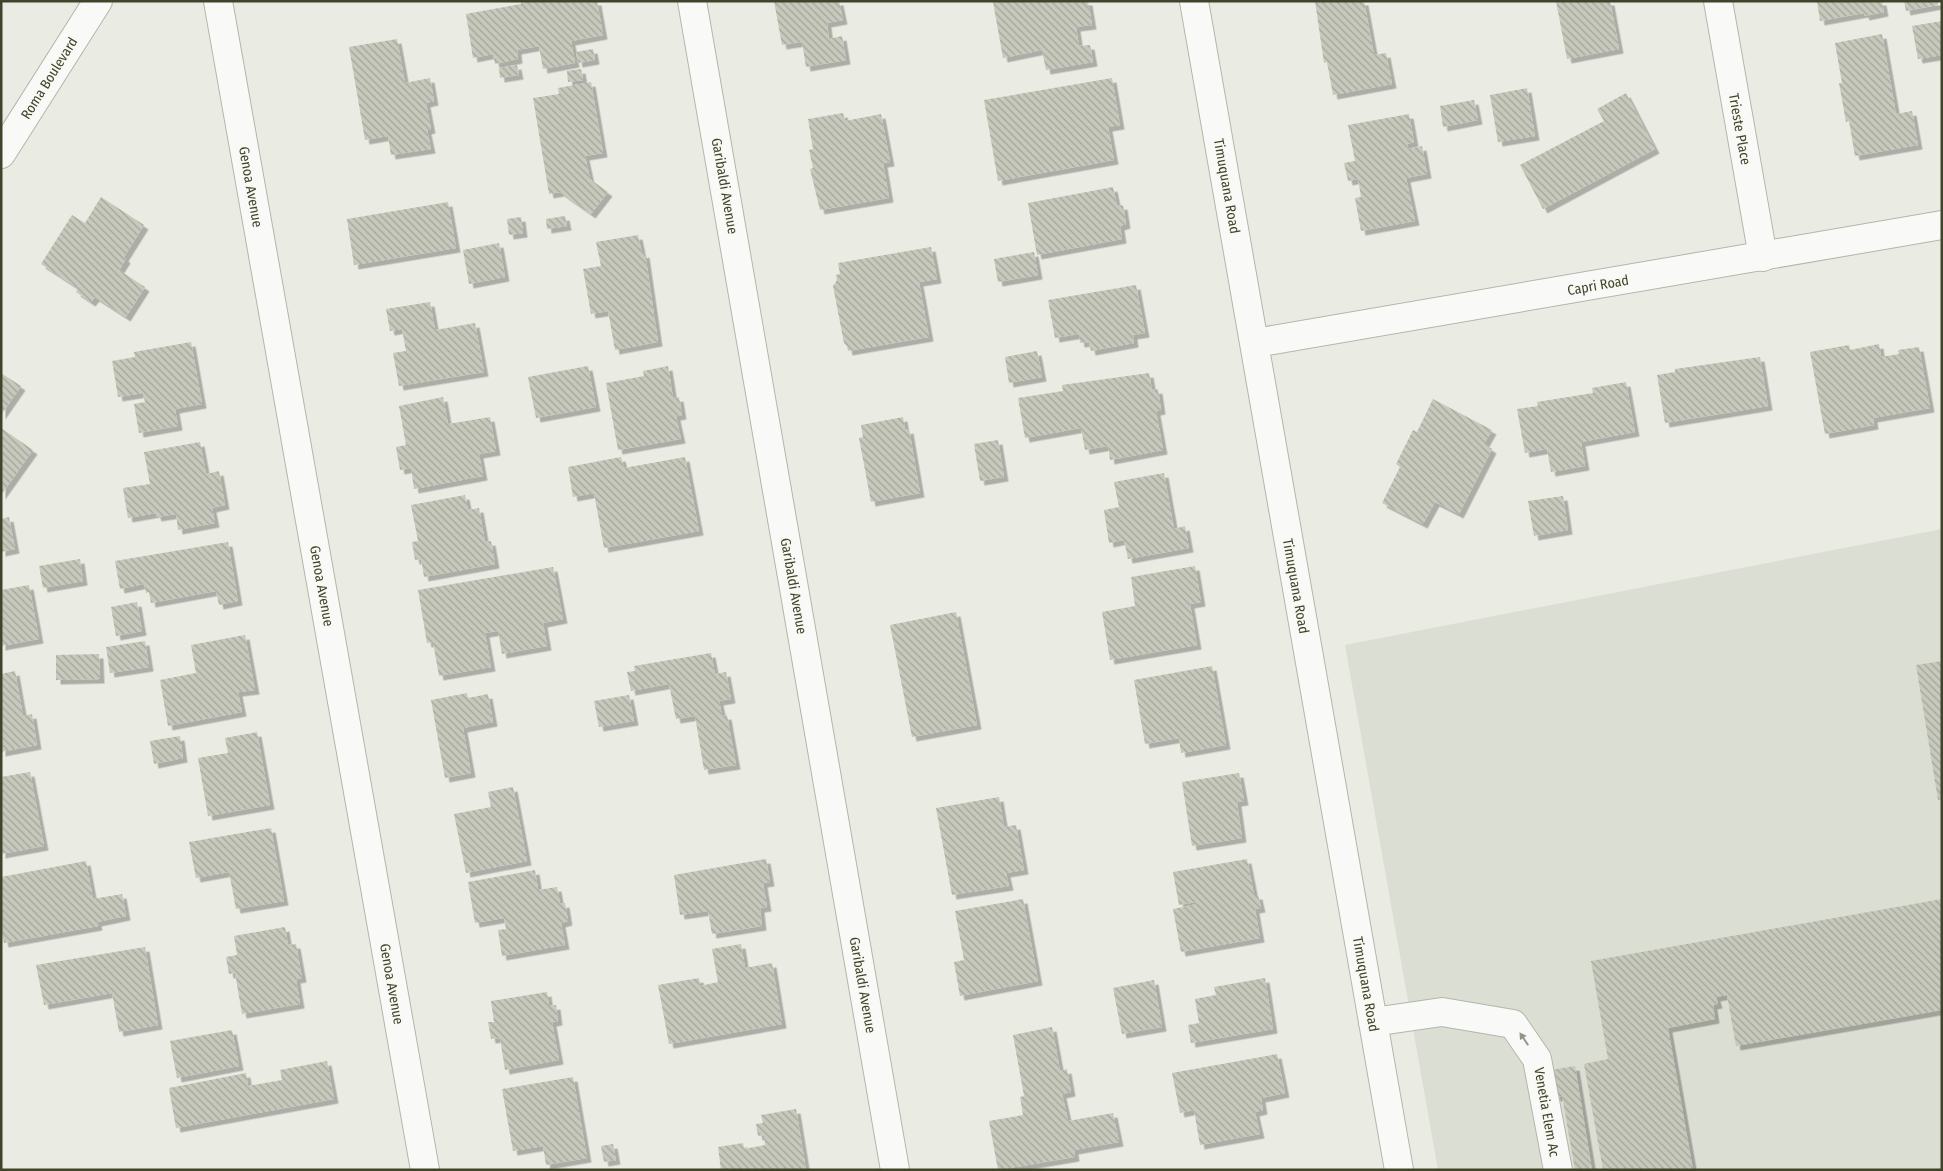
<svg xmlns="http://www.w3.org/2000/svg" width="1943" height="1171" font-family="'Fira Sans Condensed',sans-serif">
<defs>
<pattern id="building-back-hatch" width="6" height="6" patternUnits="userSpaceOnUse" patternTransform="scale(1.25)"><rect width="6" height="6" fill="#c6c9bb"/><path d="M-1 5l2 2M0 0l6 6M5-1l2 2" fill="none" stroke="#a2a598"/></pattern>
<filter id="shadow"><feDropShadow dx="4.5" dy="4.5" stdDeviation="0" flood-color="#0004"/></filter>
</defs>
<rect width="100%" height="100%" fill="#eaece4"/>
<path fill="#dbded2" d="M1942,529V1170H1438L1345,645Z"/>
<g fill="url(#building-back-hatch)" filter="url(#shadow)">
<path d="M521,1H597L603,35L571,41L575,63L543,69L539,46L517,50L518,59L495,64L493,54L473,58L466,14L521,4Z"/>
<path d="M774,1H839L843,20L827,23L829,39L842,36L846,60L806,67L802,42L782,45Z"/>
<path d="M999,1H1088L1092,25L1076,27L1079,46L1090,45L1093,62L1046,70L1042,50L1003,58L993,2Z"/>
<path d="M1315,1H1364L1374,55L1386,53L1392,84L1333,95L1327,62L1324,63Z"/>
<path d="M1556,1H1610L1619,49L1567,59Z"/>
<path d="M1817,1H1882L1884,12L1865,16L1864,13L1820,21Z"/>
<path d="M1904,1H1937L1938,5L1906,11Z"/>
<path d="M1942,21V55L1918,59L1912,26Z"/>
<path d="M1882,34L1896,114L1912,111L1918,145L1855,156L1849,121L1846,122L1839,83H1842L1835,43Z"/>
<path d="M397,39L405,83L430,78L434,101L426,103L431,129L427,130L431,149L391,155L388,136L365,140L349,47Z"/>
<path d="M593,49L595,60L578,63L576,52Z"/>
<path d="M517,65L519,75L500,78L499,68Z"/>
<path d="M581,69L583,80L568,82L567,71Z"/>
<path d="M1112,78L1120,125L1108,127L1114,160L998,181L984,100Z"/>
<path d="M591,82L603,153L585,156L590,179L608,192L591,214L560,192L549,194L533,98L559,94L558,88Z"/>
<path d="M1527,88L1535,136L1498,142L1490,95Z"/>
<path d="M1626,93L1655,149L1543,209L1520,165L1604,121L1597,109Z"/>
<path d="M1474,100L1478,120L1443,127L1440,106Z"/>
<path d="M843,113L845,121L881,114L890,162L883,163L889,198L820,210L810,169L813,168L809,150L813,149L808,119Z"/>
<path d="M1409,114L1414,142L1407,144L1408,149L1422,146L1427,174L1406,178L1415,221L1361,231L1355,198L1361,197L1358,179L1348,181L1344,163L1355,161L1348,125Z"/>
<path d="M1113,187L1117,206L1123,205L1126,224L1120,226L1122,239L1037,255L1028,203Z"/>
<path d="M101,197L144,225L124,257L126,259L119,270L145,287L126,317L95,297L91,302L76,292L78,288L41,264L72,215L85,223Z"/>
<path d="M448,202L456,248L354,265L347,219Z"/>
<path d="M565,216L567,226L547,229L546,219Z"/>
<path d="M521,217L523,233L509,235L507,219Z"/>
<path d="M638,235L642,254L645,253L658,342L615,350L608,311L591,314L583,269L601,266L596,242Z"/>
<path d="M499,243L505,277L469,284L463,250Z"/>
<path d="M931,247L937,279L919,282L929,337L848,351L847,346L844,343L833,286L837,280L836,275L840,274L838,263Z"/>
<path d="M1034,252L1038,275L998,282L994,259Z"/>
<path d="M1136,285L1145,333L1133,335L1134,343L1091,351L1089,342L1080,343L1079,334L1055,338L1048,300Z"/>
<path d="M430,302L435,330L475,323L484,372L399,386L393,353L406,351L402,329L390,331L386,309Z"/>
<path d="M191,342L202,404L175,409L178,426L139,433L134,404L145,402L143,393L118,397L112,361L135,357L134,352Z"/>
<path d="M1879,344L1881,357L1899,354L1898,350L1919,347L1930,408L1873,418L1874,425L1825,434L1810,352L1849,345L1850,350Z"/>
<path d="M1037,351L1042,377L1009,383L1005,357Z"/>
<path d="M1760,357L1768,406L1665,423L1657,375L1675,372V369Z"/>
<path d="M588,366L596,407L536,418L528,377Z"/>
<path d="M668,366L673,398L679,397L682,415L676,416L681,439L618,450L606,383L644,376L643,371Z"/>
<path d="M1,373L21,386L1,415Z"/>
<path d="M1149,373L1152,390L1158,389L1161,410L1156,411L1163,450L1110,460L1108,446L1085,450L1081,428L1025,438L1018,398L1063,391L1062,385Z"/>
<path d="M1626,382L1635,432L1581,442L1585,466L1551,472L1547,449L1525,453L1517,409L1538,406L1537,402L1593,393L1592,388Z"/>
<path d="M443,397L448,424L490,417L496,451L479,454L483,476L414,489L411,468L400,470L396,447L406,445L399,406Z"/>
<path d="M1433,399L1492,430L1484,444L1492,449L1459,514L1435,502L1423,524L1382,503L1400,467L1396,464L1413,430L1417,432Z"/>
<path d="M903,417L905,430L909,429L920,493L871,502L859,438L863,437L861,425Z"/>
<path d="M1,428L33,450L1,495Z"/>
<path d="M998,440L1004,477L980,481L974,444Z"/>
<path d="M200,442L206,474L219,471L225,505L212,508L215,523L178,530L176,514L157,517L156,513L128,518L123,488L150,484L144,452Z"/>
<path d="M621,457L624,468L685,457L699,531L604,548L594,493L573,497L568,467Z"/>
<path d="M1164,473L1174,529L1185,526L1189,548L1128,559L1124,540L1109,543L1104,510L1119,507L1114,482Z"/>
<path d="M465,495L468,510L479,508L485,542L491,541L495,564L424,577L421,559L415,560L412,542L418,541L411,505Z"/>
<path d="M1563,496L1568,530L1534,536L1528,501Z"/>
<path d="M9,517L15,549L1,552V519Z"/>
<path d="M228,542L238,601L219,605L216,591L151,603L149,592L146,593L144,584L120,589L115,561Z"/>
<path d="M80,559L83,581L43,588L39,566Z"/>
<path d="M1195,566L1201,602L1190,604L1197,645L1110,660L1102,612L1135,606L1131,577Z"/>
<path d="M553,567L563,619L543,623L547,646L502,654L498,631L485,633L491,667L439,676L433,642L427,643L418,590Z"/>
<path d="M29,585L39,639L1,646V590Z"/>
<path d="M137,602L142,631L116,636L111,607Z"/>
<path d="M956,612L977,725L912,737L890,625Z"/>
<path d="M245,635L255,690L238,692L242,712L168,726L160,680L196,673L191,645Z"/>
<path d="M145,641L149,667L110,673L106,647Z"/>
<path d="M711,653L715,674L726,672L731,699L719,701L722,716L727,715L736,765L704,770L695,716L676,719L669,684L631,691L627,672L635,671L634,666Z"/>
<path d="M99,654L100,679L56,680V655Z"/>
<path d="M1942,661V799L1938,800L1916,665Z"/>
<path d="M1212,666L1226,745L1181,753L1179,738L1145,744L1134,680Z"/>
<path d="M15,671L23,716L32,714L37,745L1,752V674Z"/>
<path d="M467,693L468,698L488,694L493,722L463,728L471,773L445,778L431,700Z"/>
<path d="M629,695L634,721L599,727L594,701Z"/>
<path d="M257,732L270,805L208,816L198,758L228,753L225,738Z"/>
<path d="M180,736L183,758L154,764L150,741Z"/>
<path d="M30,772L44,846L1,854V777Z"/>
<path d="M1239,773L1244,801L1237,802L1242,838L1192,846L1182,782Z"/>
<path d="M513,787L527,861L466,873L454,814L491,807L488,792Z"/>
<path d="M999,797L1004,827L1016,825L1024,870L1006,873L1009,886L952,895L936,808Z"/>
<path d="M271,828L284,901L236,909L229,872L196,878L189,842Z"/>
<path d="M766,859L770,882L763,883L767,907L760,908L762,926L712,934L708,911L680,915L674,875Z"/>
<path d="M1247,859L1254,895H1258L1261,908L1255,909L1260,938L1181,952L1173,909L1197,904L1196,902L1179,905L1173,872Z"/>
<path d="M86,861L93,899L122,894L126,916L97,922L98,926L4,943L1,929V877Z"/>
<path d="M535,870L538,890L557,887L560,904L565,903L568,921L561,923L565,945L502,956L498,930L506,929L504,918L475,923L468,882Z"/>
<path d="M1023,899L1038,981L960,996L954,962L964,960L955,911Z"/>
<path d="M1942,899V1010L1736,1046L1727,995L1716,997L1718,1004L1713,1005L1715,1019L1668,1028L1693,1170H1603L1584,1064L1608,1059L1591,961Z"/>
<path d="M285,927L288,945L296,944L302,978L296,979L300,1004L242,1014L235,973L229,974L226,957L237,955L234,936Z"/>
<path d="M741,944L745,968L772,963L782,1024L669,1044L658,985L699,978L700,986L718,982L712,949Z"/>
<path d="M145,947L158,1025L119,1032L112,993L44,1005L36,965Z"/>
<path d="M1265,978L1273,1029L1191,1043L1188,1025L1199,1023L1195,999L1216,995L1214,987Z"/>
<path d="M1154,980L1162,1027L1122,1034L1113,988Z"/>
<path d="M547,992L549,1006L556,1005L558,1021L552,1022L559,1060L505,1070L500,1038L491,1039L488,1022H494L491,1001Z"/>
<path d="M1052,1027L1060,1071L1067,1069L1071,1092L1062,1094L1068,1121L1113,1113L1119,1142L1074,1150L1075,1157L998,1170L989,1121L1023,1115L1020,1097L1024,1096L1013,1035Z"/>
<path d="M232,1030L239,1066L177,1078L170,1041Z"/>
<path d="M1277,1054L1285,1093L1261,1098L1263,1110L1255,1112L1260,1134L1200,1145L1194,1110L1180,1113L1172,1073Z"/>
<path d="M327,1061L334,1099L176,1128L169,1088L246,1073L248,1086L282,1080L280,1070Z"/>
<path d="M1575,1066L1592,1170H1575L1562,1096L1556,1097L1551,1070Z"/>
<path d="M573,1077L587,1158L546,1165L543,1146L513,1151L502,1089Z"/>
<path d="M796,1109L806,1170H721L718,1147L743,1143L744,1149L765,1145L764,1135L758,1136L756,1124L763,1123L761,1115Z"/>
<path d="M613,1144L616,1160L604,1162L601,1146Z"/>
</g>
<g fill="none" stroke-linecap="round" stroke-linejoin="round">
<defs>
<g id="minor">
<path d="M218,1L425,1170"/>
<path d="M692,1L895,1170"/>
<path d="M1194,1L1399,1170"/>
<path d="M1718,1L1763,257"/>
<path d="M1,154L98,1"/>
<path d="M1255,343L1942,225"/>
<path d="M1373,1022L1442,1012L1513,1024L1537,1059L1558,1170"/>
</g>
</defs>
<use href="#minor" stroke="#b3b6a9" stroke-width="30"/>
<use href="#minor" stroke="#f9faf7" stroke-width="28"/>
</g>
<defs><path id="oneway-solid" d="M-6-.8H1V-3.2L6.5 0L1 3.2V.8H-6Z" transform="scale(1.25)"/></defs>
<use fill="#939687" href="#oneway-solid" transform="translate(1524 1039) rotate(-124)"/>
<g text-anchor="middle" stroke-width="4.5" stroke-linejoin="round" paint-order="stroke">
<g font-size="14" fill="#3f442b" stroke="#f8f9f4">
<text transform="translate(49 78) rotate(-58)" y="5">Roma Boulevard</text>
<text transform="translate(1740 129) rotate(80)" y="5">Trieste Place</text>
<text transform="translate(725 186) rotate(80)" y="5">Garibaldi Avenue</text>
<text transform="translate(1227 186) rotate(80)" y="5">Timuquana Road</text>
<text transform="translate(251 187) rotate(80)" y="5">Genoa Avenue</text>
<text transform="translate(1598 285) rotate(-10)" y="5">Capri Road</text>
<text transform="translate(322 586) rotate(80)" y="5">Genoa Avenue</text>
<text transform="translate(794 586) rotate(80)" y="5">Garibaldi Avenue</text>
<text transform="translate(1296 586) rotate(80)" y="5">Timuquana Road</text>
<text transform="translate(392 984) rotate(80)" y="5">Genoa Avenue</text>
<text transform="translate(1366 984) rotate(80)" y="5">Timuquana Road</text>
<text transform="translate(863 985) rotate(80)" y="5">Garibaldi Avenue</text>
<text transform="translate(1547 1112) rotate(80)" y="5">Venetia Elem Ac</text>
</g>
</g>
<rect width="1943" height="1171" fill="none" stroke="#3f442b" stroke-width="5"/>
</svg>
